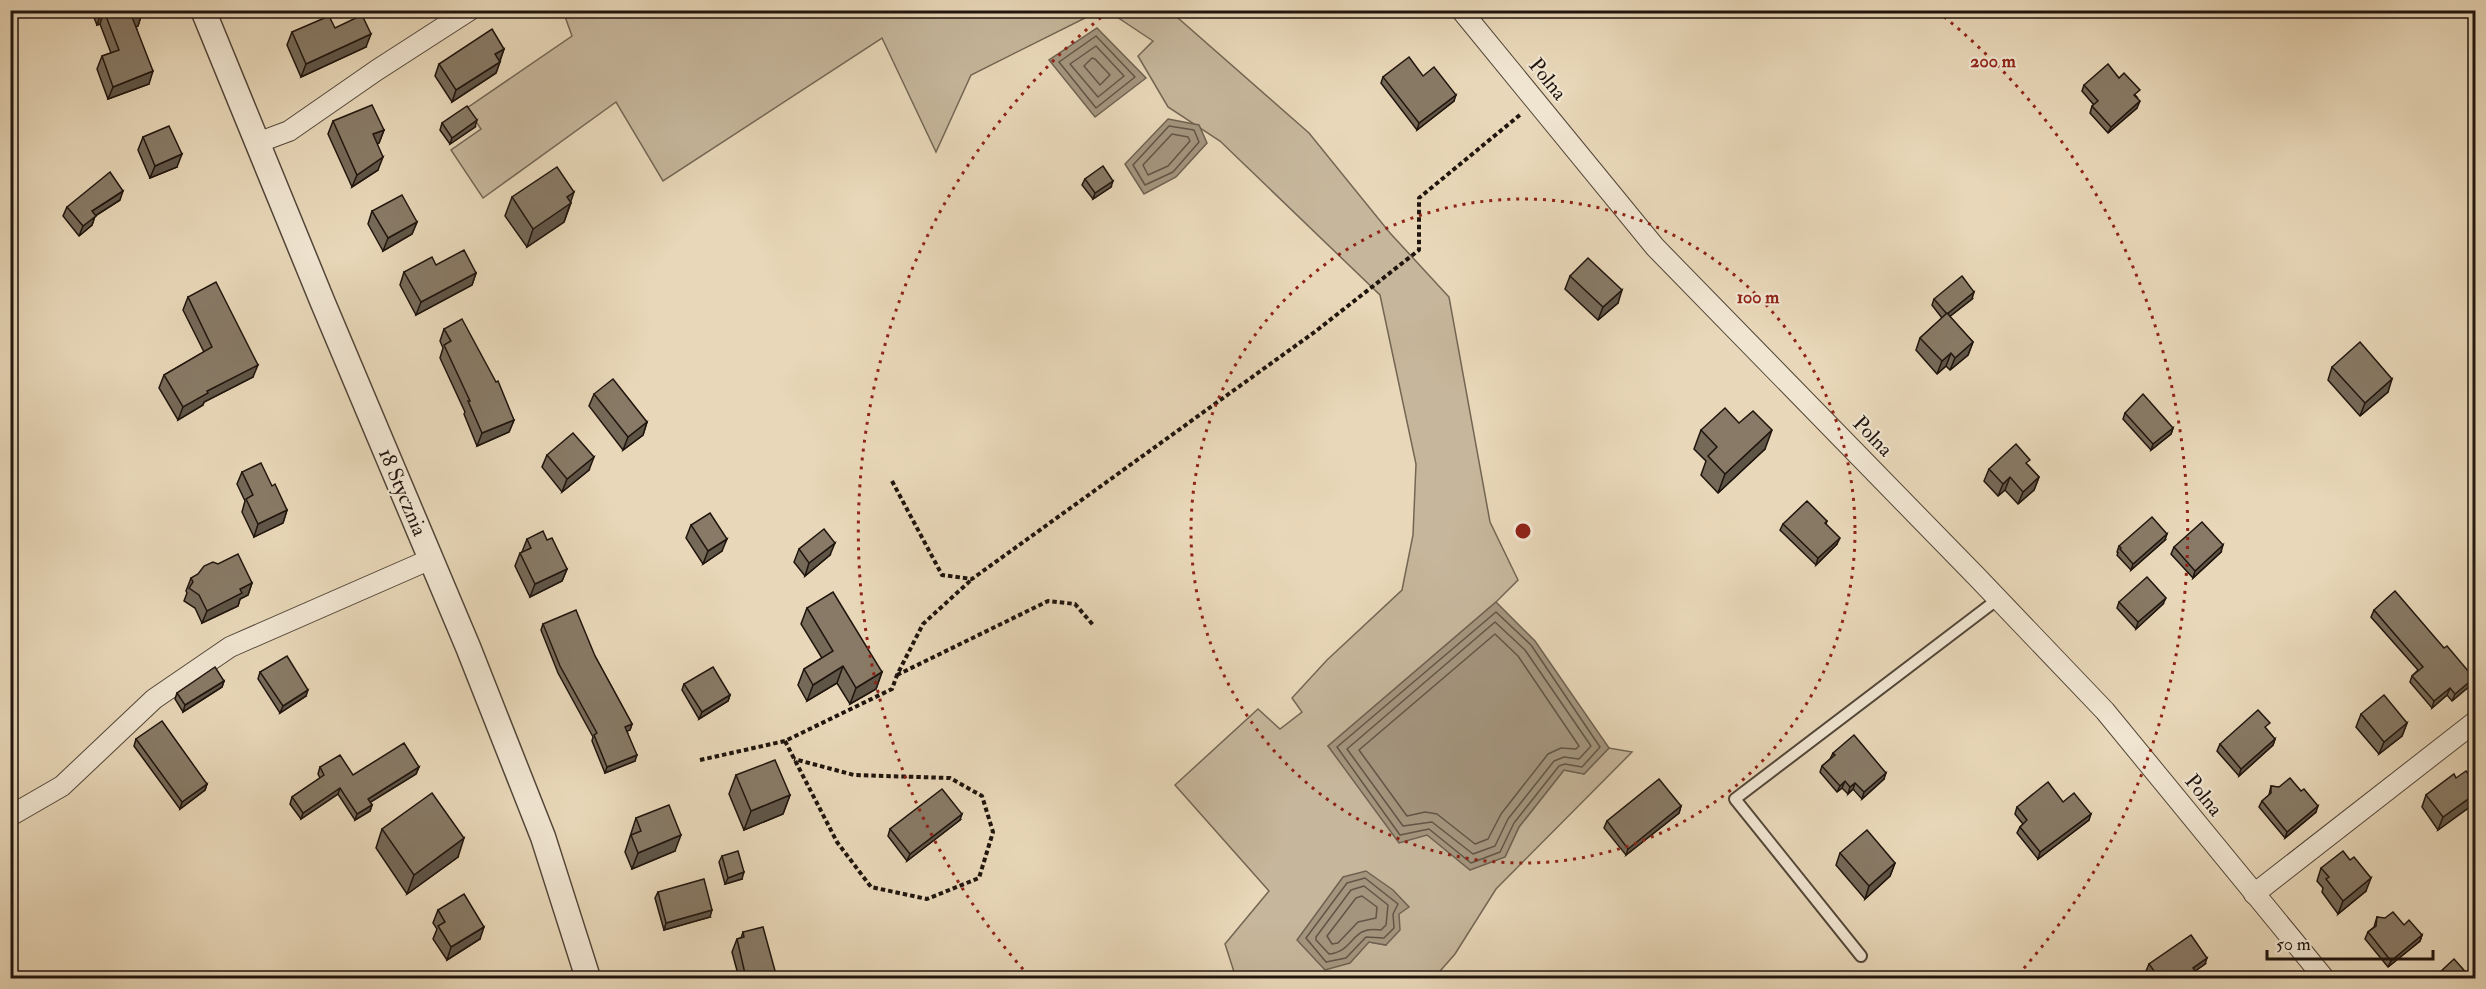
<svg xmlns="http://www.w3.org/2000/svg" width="2486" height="989" font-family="'IM FELL Double Pica',serif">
<rect width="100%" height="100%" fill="#e8d7b8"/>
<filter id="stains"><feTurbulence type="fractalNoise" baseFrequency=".00333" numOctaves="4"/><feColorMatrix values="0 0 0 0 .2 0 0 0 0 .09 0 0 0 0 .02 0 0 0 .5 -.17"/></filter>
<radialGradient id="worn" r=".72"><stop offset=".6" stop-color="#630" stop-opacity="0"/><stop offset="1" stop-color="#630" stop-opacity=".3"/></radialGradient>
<g fill="#c6b69b" stroke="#736654" stroke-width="1.5" fill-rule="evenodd">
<path d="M563,11H1099L971,75L936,152L882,38L663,181L616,102L483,198L451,150L481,129L467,108L572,36Z"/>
<path d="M1108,11H1170L1309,133L1390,233L1449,297L1490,522L1518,580L1496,602L1328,746L1427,834L1470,870L1505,857L1519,827L1564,770L1584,774L1609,748L1632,752L1496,889L1455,954L1434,978H1236L1225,944L1269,891L1175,785L1258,709L1280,729L1302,712L1292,698L1327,660L1402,590L1413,535L1416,464L1380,295L1220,141L1168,107L1138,56L1153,41ZM1393,890L1386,945L1369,942Z"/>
</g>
<g fill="#a4957e" stroke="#6f6251" stroke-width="1.5">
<path d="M1097,28L1146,78L1095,117L1049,60Z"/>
<path d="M1168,119L1199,125L1207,143L1176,177L1144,194L1125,164Z"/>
<path d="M1496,602L1535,641L1609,748L1584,774L1564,770L1519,827L1505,857L1470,870L1427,835L1399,843L1328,746Z"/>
<path d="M1366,871L1393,890L1409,907L1399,914L1400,930L1386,945L1369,942L1350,963L1325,970L1297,940L1343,877Z"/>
</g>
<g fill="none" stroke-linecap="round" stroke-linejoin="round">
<g stroke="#625546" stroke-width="1.5">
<path d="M1096,36L1135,77L1096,108L1059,62Z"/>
<path d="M1096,46L1124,76L1098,97L1070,64Z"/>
<path d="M1092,58L1095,59L1110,75L1100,85L1084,66Z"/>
<path d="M1169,126L1194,130L1199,142L1173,172L1145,185L1133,165Z"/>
<path d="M1172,134L1188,137L1190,141L1168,166L1148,175L1143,165Z"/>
<path d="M1496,612L1531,645L1600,747L1582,767L1565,764L1559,766L1514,823L1500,852L1471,863L1429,829L1400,835L1337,747Z"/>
<path d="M1495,622L1525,650L1591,746L1579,759L1564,757L1554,761L1508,819L1495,846L1473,854L1432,822L1403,826L1347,749Z"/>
<path d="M1495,634L1518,656L1579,746L1576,749L1561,748L1548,754L1501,814L1488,839L1475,844L1437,814L1425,812L1407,816L1359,750Z"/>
<path d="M1365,878L1398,904L1393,914L1394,928L1384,938L1366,937L1346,958L1326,962L1306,938L1347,883Z"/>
<path d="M1364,886L1388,905L1386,925L1381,930C1350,925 1356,951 1329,954L1316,940V937L1351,890Z"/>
<path d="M1362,896L1377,907L1376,918L1358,922L1338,943L1332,944L1327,936L1356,898Z"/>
</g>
<defs>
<path id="service" d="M1861,956L1735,799L1998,599"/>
<g id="minor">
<path d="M1461,10L1655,247L1977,577L2105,711L2324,978"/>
<path d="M257,143L289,131L377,70L470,10"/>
<path d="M10,816L62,786L154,699L230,647L431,559"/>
<path d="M2254,894L2476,721"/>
</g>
<path id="tertiary" d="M203,10L323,303L468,647L543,837L588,978"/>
</defs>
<use href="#service" stroke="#524638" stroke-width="14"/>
<use href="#minor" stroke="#524638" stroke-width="22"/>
<use href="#tertiary" stroke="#524638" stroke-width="27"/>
<g stroke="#20150e" stroke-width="4" stroke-dasharray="4.5 3" stroke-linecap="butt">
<path d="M892,481L942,575L972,579L1316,331L1419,250V198L1521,114"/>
<path d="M897,675L1048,601L1075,604L1094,626"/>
<path d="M785,741L837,842L871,887L927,899L979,878L993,832L982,796L950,778L854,775L794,759"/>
<path d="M700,760L785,741L892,689L897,675L923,624L971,580"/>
</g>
<use href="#service" stroke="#f0e5d1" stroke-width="10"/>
<use href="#minor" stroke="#f0e5d1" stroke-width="20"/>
<use href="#tertiary" stroke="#f0e5d1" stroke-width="24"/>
</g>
<g fill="#756958" stroke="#20150e" stroke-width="1.5">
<path d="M91,10H142V13L138,26H136L149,84L108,99L97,69L102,56L111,53L100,24L97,25Z"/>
<path d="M335,28L366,47L301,77L287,45L292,32Z"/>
<path d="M504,49L496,73L452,102L435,76L439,64Z"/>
<path d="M1423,76L1454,101L1417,130L1381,83L1383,77Z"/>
<path d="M2119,78L2137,97H2136L2137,108L2108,133L2090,113L2092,106L2094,105L2082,91L2084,85Z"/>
<path d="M333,121L384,130L379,143L377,144L378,170L352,187L328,134Z"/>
<path d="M442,123L475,127L450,144L440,130Z"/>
<path d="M143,137L177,167L150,178L138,150Z"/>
<path d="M1085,179L1111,187L1093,199L1082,185Z"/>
<path d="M512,197L571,203L564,222L527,247L505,216Z"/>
<path d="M120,200L95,216L92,225L79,236L63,216L67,207Z"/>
<path d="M372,211L417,222L412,234L383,251L368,224Z"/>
<path d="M436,265L476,273L472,285L416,315L400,285L404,272Z"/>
<path d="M1570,276L1618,303L1598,320L1565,289Z"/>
<path d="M188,297L253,377L204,402L203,405L178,420L159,388L164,375L204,352L183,310Z"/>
<path d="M1934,299H1972L1949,317L1973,342L1968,355L1950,370L1946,366L1937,374L1916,350L1920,338L1942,318L1932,305Z"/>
<path d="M444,329L514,420L509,432L477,446L464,414L465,412L440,358L443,348L440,341Z"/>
<path d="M2332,367L2388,392L2360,416L2328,380Z"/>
<path d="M594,394L647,422L643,435L623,450L589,406Z"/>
<path d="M2125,413L2173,428L2171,434L2151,450L2123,419Z"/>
<path d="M1739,423L1765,449L1718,493L1701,475L1706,461L1694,449L1701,430Z"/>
<path d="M547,455L589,470L562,492L542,467Z"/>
<path d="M2028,465L2039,477L2034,490L2018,504L2005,490L1998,496L1984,481L1989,469Z"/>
<path d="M242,472L272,486L287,510L283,523L254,537L242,512L245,501L237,484Z"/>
<path d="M1827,521L1826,524L1837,544L1816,565L1780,530L1783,524Z"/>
<path d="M691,525L722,551L703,564L686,538Z"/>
<path d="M527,539L547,540L567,569L562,581L530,597L515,566L520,553L522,552Z"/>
<path d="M2165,540L2131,570L2117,555L2118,553L2117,552L2119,546Z"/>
<path d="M2174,547L2221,552L2193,578L2171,554Z"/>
<path d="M799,549L830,555L805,576L794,562Z"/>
<path d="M191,578L252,583L248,595L240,599L238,606L202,623L195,608L184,601L187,593L186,591Z"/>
<path d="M2119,602L2163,604L2136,629L2117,608Z"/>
<path d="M807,608L882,672L876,689L850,704L837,683L807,701L798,685L804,669L822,658L801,624Z"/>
<path d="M2374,610L2444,648L2474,678L2472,684L2452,701L2447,695L2432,708L2410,682L2412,676L2418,670L2371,617Z"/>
<path d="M543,624L595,656L632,724L630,730L627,731L635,761L605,773L592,741L593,737L558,673L541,630Z"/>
<path d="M260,672L306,696L280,713L258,679Z"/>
<path d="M224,681L222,687L183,712L175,699L177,693Z"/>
<path d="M684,684L730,695L728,701L699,719L682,690Z"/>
<path d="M2361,714L2407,723L2402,736L2379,754L2356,727Z"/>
<path d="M136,739L207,784L205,790L180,809L134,746Z"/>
<path d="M2275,739L2273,745L2239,776L2217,751L2220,744Z"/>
<path d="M1833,753L1884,779L1862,799L1853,789L1848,794L1842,788L1837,792L1820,772L1822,766L1830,759Z"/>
<path d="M320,767L353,775L419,767L416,774L370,802L372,805L370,811L355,820L338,794L301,819L290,804L292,797L320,778L318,774Z"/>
<path d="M736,775L790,795L783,814L744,830L729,794Z"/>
<path d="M2456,778L2475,783V803L2438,830L2422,807L2426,795Z"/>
<path d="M2271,786L2301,791L2316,812L2285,838L2259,807L2262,801L2269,795Z"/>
<path d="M2063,802L2089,820L2038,859L2017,833L2020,827L2023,824L2015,814L2017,807Z"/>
<path d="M1681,806L1679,813L1626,855L1604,828L1607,821Z"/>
<path d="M636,818L675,851L632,869L625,852Z"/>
<path d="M960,820L907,861L888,836L890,829Z"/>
<path d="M382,829L458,857L407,894L376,848Z"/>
<path d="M1840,853L1895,863L1890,876L1865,899L1836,865Z"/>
<path d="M722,856L742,879L725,884L719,862Z"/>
<path d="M2350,860L2366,891L2338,914L2322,892L2323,888L2317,881L2321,868Z"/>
<path d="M658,892L710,917L664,930L655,898Z"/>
<path d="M438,910L480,939L447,960L433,939L437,929L433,923Z"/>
<path d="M2377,917L2404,925L2422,935L2420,941L2388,967L2365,939L2368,932L2374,927Z"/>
<path d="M743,932L777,978H739L732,952L737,939L741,938Z"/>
<path d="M2149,964H2205L2195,971L2200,978H2152L2146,971Z"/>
<path d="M2439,973L2471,978H2436Z"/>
</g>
<g fill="#5f5547" stroke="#20150e" stroke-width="1.5">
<path d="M104,11L100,24L97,25L101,12Z"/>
<path d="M142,13L138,26L128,29L132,17Z"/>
<path d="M371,34L366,47L301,77L306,64Z"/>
<path d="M504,49L500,60L491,66L495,54Z"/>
<path d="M500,62L496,73L452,102L456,90Z"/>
<path d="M153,71L149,84L108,99L113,87Z"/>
<path d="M1456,95L1454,101L1417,130L1419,123Z"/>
<path d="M2140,101L2137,108L2108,133L2111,127Z"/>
<path d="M477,120L475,127L450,144L452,138Z"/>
<path d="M384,130L379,143L369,147L373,134Z"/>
<path d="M182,154L177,167L150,178L155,166Z"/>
<path d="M383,157L378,170L352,187L357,175Z"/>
<path d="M1113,181L1111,187L1093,199L1095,193Z"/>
<path d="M123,191L120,200L95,216L92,225L79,236L83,226L92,211Z"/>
<path d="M574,192L564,222L527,247L533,229L567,197Z"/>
<path d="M417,222L412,234L383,251L388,238Z"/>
<path d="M476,273L472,285L416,315L421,302Z"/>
<path d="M1622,290L1618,303L1598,320L1603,307Z"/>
<path d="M1974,292L1972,299L1944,321L1947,314Z"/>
<path d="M1973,342L1968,355L1950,370L1955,358Z"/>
<path d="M1951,353L1946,366L1937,374L1942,361Z"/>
<path d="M258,365L253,377L204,402L203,405L178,420L183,407L207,391Z"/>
<path d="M2392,379L2388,392L2360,416L2365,403Z"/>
<path d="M514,420L509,432L477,446L482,433Z"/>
<path d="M647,422L643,435L623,450L628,437Z"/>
<path d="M2173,428L2171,434L2151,450L2153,444Z"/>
<path d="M1772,430L1765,449L1718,493L1725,474Z"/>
<path d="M594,457L589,470L562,492L567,479Z"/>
<path d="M2010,477L2005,490L1998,496L2003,484Z"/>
<path d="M2039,477L2034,490L2018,504L2023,492Z"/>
<path d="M287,510L283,523L254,537L258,524Z"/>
<path d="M2167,534L2165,540L2131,570L2133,564Z"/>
<path d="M1840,538L1837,544L1816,565L1818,558Z"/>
<path d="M727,539L722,551L703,564L708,551Z"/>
<path d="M835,543L830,555L805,576L809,563Z"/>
<path d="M2223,545L2221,552L2193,578L2195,571Z"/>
<path d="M567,569L562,581L530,597L535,584Z"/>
<path d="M252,583L248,595L240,599L238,606L202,623L207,611L240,589Z"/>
<path d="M2166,598L2163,604L2136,629L2138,622Z"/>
<path d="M843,666L837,683L807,701L813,685Z"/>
<path d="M882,672L876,689L850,704L856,688Z"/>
<path d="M2474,678L2472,684L2452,701L2455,694Z"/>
<path d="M224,681L222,687L183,712L185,705Z"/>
<path d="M2450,688L2447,695L2432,708L2434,701Z"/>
<path d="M308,690L306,696L280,713L283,706Z"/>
<path d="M730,695L728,701L699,719L702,712Z"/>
<path d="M2407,723L2402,736L2379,754L2384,742Z"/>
<path d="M632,724L630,730L623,733L625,727Z"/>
<path d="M2275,739L2273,745L2239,776L2241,769Z"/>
<path d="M637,755L635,761L605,773L607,767Z"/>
<path d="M419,767L416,774L366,805L368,799Z"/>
<path d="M1886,773L1884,779L1862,799L1864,792Z"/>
<path d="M1845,781L1842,788L1837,792L1840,786Z"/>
<path d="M1855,783L1853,789L1848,794L1850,787Z"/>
<path d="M207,784L205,790L180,809L182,802Z"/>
<path d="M340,788L338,794L301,819L303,813Z"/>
<path d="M2475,794V803L2438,830L2443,817Z"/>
<path d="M790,795L783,814L744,830L751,811Z"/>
<path d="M372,805L370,811L355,820L357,814Z"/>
<path d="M1681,806L1679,813L1626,855L1628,849Z"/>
<path d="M2318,806L2316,812L2285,838L2287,832Z"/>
<path d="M962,814L960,820L907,861L910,854Z"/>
<path d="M2091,814L2089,820L2038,859L2040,852Z"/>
<path d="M681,835L675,851L632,869L638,853Z"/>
<path d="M464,838L458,857L407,894L414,875Z"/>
<path d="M1895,863L1890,876L1865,899L1869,886Z"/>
<path d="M744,872L742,879L725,884L728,878Z"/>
<path d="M2371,878L2366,891L2338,914L2343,901Z"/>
<path d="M712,910L710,917L664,930L666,923Z"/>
<path d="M484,927L480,939L447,960L451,947Z"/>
<path d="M2422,935L2420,941L2388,967L2391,961Z"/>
<path d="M2207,958L2205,964L2191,974L2193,968Z"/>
</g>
<g fill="#887a66" stroke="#20150e" stroke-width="1.5">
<path d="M101,10H142V13L132,17L153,71L113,87L102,56L119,50L104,11L101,12Z"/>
<path d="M362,15L371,34L306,64L292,32L329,16L335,28Z"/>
<path d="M492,29L504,49L495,54L500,62L456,90L439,64Z"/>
<path d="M1409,57L1423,76L1434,67L1456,95L1419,123L1383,77Z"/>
<path d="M2108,64L2119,78L2124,73L2140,90L2134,95L2140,101L2111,127L2092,106L2098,101L2084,85Z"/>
<path d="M372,105L384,130L373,134L383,157L357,175L333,121Z"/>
<path d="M467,106L477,120L452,138L442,123Z"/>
<path d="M169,126L182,154L155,166L143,137Z"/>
<path d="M1103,166L1113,181L1095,193L1085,179Z"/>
<path d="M557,167L574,192L567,197L571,203L533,229L512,197Z"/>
<path d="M110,172L123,191L92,211L96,216L83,226L67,207Z"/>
<path d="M402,195L417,222L388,238L372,211Z"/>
<path d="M464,250L476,273L421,302L404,272L432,257L436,265Z"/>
<path d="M1588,258L1622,290L1603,307L1570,276Z"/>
<path d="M1962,276L1974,292L1947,314L1934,299Z"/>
<path d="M216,282L258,365L207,391L208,393L183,407L164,375L212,347L188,297Z"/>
<path d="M1947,313L1973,342L1955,358L1951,353L1942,361L1920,338Z"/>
<path d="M462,319L496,382L498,381L514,420L482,433L468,401H470L444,345L451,341L444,329Z"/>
<path d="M2360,342L2392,379L2365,403L2332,367Z"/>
<path d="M613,379L647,422L628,437L594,394Z"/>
<path d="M2143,394L2173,428L2153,444L2125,413Z"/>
<path d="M1725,408L1739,423L1753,411L1772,430L1725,474L1708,456L1717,447L1701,430Z"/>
<path d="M573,433L594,457L567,479L547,455Z"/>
<path d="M2016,444L2030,460L2026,463L2039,477L2023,492L2010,477L2003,484L1989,469Z"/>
<path d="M261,463L272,486L275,484L287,510L258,524L246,499L253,495L242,472Z"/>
<path d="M1807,501L1827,521L1825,523L1840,538L1818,558L1783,524Z"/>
<path d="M710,513L727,539L708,551L691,525Z"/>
<path d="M2152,517L2167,534L2133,564L2120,549L2121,548L2119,546Z"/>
<path d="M2202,522L2223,545L2195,571L2174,547Z"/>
<path d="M824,529L835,543L809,563L799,549Z"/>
<path d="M543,531L547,540L552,538L567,569L535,584L520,553L531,548L527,539Z"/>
<path d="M238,554L252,583L240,589L242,593L207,611L199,595L189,588L193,582L191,578L198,574L204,566L213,562L218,564Z"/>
<path d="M2147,577L2166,598L2138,622L2119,602Z"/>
<path d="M2395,591L2444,648L2447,646L2474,678L2455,694L2450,688L2434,701L2412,676L2423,667L2374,610Z"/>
<path d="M833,592L882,672L856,688L843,666L813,685L804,669L833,651L807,608Z"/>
<path d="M576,610L595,656L632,724L625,727L637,755L607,767L594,735L597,733L560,666L543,624Z"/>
<path d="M287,656L308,690L283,706L260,672Z"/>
<path d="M215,667L224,681L185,705L177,693Z"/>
<path d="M713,667L730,695L702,712L684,684Z"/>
<path d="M2384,695L2407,723L2384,742L2361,714Z"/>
<path d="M2258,710L2270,723L2265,727L2275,739L2241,769L2220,744Z"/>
<path d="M162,721L207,784L182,802L136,739Z"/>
<path d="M1854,735L1886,773L1864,792L1855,783L1850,787L1845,781L1840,786L1822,766L1835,755L1833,753Z"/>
<path d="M404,743L419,767L368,799L372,805L357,814L340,788L303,813L292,797L324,775L320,767L340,755L353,775Z"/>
<path d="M775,760L790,795L751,811L736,775Z"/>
<path d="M2466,771L2475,783V794L2443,817L2426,795L2454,774L2456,778Z"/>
<path d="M2290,778L2301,791L2304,789L2318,806L2287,832L2262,801L2271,793V786L2279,787Z"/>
<path d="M1659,779L1681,806L1628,849L1607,821Z"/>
<path d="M2048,782L2063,802L2074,793L2091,814L2040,852L2020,827L2027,820L2017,807Z"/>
<path d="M942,789L962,814L910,854L890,829Z"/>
<path d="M432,793L464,838L414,875L382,829Z"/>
<path d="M669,805L681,835L638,853L631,835L641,831L636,818Z"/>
<path d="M1867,830L1895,863L1869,886L1840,853Z"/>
<path d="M738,851L744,872L728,878L722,856Z"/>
<path d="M2343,851L2350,860L2354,857L2371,878L2343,901L2326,879L2329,877L2321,868Z"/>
<path d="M704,879L712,910L666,923L658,892Z"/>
<path d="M464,894L484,927L451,947L438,926L445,922L438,910Z"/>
<path d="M2393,912L2404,925L2409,920L2422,935L2391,961L2368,932L2376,926L2377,917L2385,918Z"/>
<path d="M763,927L777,978H746L737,939L744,937L743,932Z"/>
<path d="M2191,935L2207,958L2193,968L2200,978H2159L2149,964Z"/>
<path d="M2454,959L2471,978H2444L2439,973Z"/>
</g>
<g fill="none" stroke="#8f2418" stroke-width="3" stroke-dasharray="3 6">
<circle cx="1523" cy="531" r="332"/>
<path d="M1029 976A665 665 0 0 1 1109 11M1937 11A665 665 0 0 1 2017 976"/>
</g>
<g text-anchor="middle" stroke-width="4.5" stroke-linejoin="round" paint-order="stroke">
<g font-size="21" fill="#20150e" stroke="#f0e5d1">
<text transform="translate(1548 79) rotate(51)" y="7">Polna</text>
<text transform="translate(1873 436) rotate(46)" y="7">Polna</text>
<text transform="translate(403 492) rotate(67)" y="7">18 Stycznia</text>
<text transform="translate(2204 795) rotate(51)" y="7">Polna</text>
</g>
</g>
<circle cx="1523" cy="531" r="9" fill="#8f2418" stroke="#f0e5d1" stroke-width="3"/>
<g font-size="18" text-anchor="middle" font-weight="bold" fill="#8f2418" stroke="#f0e5d1" stroke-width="4.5" stroke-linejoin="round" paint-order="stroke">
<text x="1993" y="67">200 m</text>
<text x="1758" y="303">100 m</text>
</g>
<rect width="2486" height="989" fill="none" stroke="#e8d7b8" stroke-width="36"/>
<rect x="12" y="12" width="2462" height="965" fill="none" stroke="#20150e" stroke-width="3"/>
<rect x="18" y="18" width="2450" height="953" fill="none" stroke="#20150e" stroke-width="1.5"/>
<path d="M2267 950v9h166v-9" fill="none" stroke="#20150e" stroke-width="3"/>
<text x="2276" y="950" font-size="18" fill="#20150e" stroke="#f0e5d1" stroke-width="4.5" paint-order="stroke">50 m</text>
<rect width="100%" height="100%" filter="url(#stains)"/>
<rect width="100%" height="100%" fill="url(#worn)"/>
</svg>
